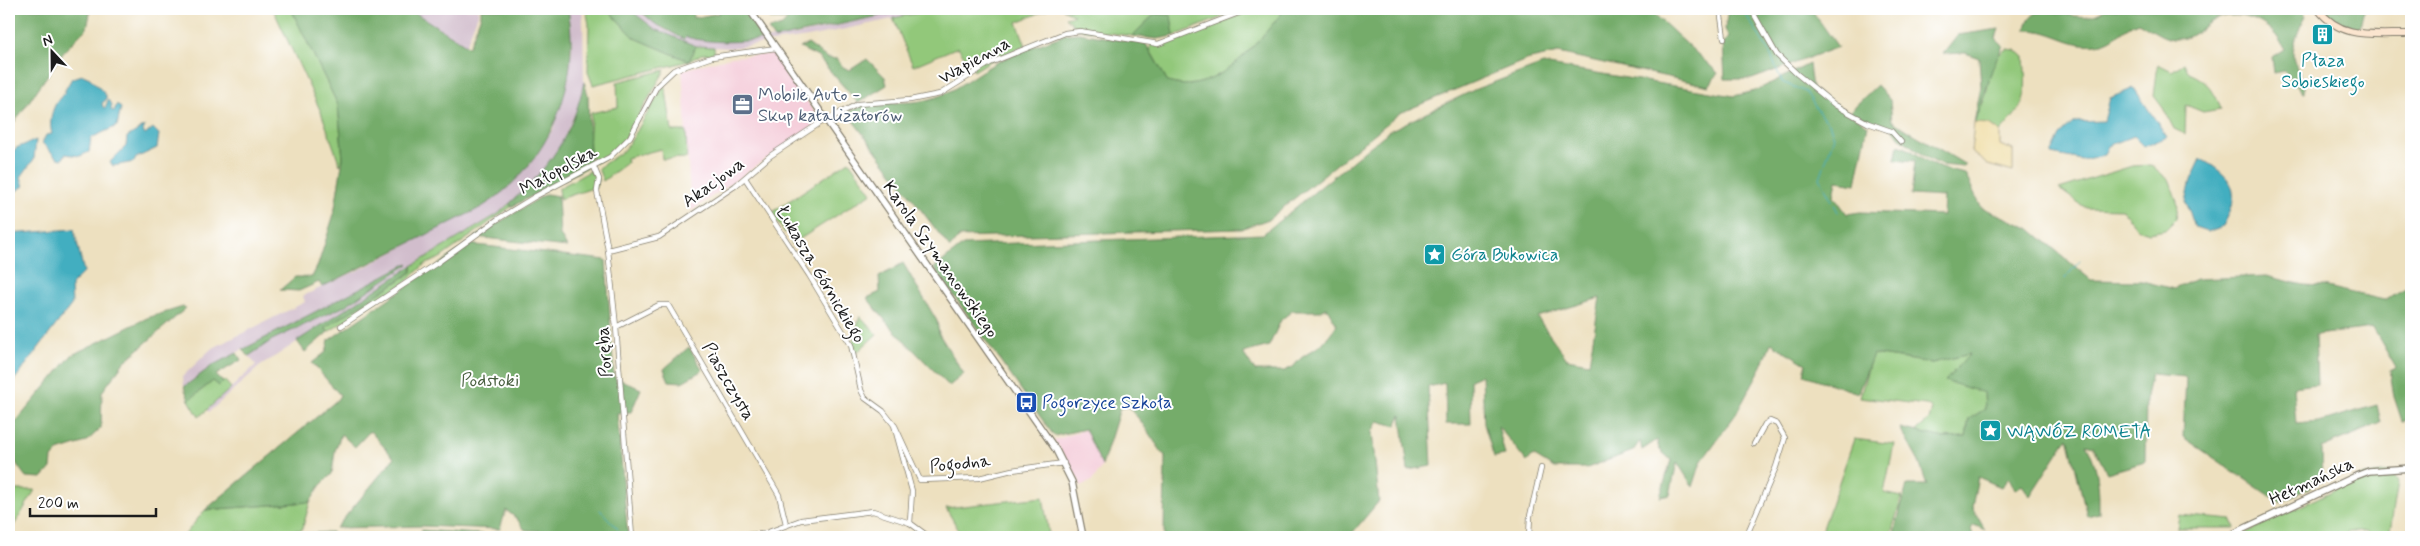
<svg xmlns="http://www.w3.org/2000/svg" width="2420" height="546" font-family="Mynerve,sans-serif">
<rect width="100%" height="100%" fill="#fff"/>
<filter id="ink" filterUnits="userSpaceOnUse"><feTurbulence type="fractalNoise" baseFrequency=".02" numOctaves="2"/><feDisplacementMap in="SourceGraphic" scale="10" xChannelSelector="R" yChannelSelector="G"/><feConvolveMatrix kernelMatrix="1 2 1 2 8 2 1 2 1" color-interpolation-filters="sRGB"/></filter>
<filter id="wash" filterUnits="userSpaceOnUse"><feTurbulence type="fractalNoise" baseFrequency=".0096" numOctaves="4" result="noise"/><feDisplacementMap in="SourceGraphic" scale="20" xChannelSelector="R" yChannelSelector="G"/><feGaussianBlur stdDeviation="1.12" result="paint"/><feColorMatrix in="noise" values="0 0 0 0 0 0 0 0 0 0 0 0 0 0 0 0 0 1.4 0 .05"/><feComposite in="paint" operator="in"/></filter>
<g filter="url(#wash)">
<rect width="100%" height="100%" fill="#ede0bf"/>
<g fill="#f5cfdb">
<path d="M774,54L821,121L691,211L682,70L731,57Z"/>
<path d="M1085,430L1102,466L1093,480L1081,487L1079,480L1054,440Z"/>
</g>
<g fill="#d1bdcc">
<path d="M409,9H478V14L466,45Z"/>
<path d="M568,9H582L583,19L584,82L580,102L558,151L532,183L498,214L412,266L259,367L209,412L207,410L256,365L249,356L261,346L257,342L213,365L184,387L183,376L211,349L305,302L303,296L363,268L491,201L512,183L531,163L553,129L568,81L572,48Z"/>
<path d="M629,9H635L663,29L684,39L685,36L694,39L753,41L797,35L911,9H939L808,37L731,48L696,46L679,40L655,29Z"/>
</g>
<g fill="#92c87a" stroke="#57724b">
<path d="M273,9H291L338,105L343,158L340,165L321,112Z"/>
<path d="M586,9H607L635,38L689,61L696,46L714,47L715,54H702L689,61L593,85L588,72L589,24Z"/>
<path d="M768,9H797V10L787,20L770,19Z"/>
<path d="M939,9H1043L1047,10L1017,22L1026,46L990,61L974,71L958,47L913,66L893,18Z"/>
<path d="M1063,9H1160L1157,13L1165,9H1243L1174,36L1172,31L1155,14L1132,36L1077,29L1066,17L1074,15Z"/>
<path d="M1255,9H1285C1258,42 1216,98 1168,82L1150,50L1151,45L1168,43Z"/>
<path d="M2007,49L2016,50L2024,57C2027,97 2028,102 2000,132L1989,124L1974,123C1978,115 1982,106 1985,97C1990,82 1990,56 2007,49Z"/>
<path d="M2184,63L2189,73C2207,80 2215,92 2221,109L2203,112L2186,105L2185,134L2174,129L2163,108L2154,96L2158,64L2172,71Z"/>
<path d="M665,70L625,139L609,155L595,164C586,153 591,127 591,113L618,107L617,82Z"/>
<path d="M665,84L672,131H686L687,158L662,159L661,149L626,158L627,163L603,181L598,168L622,152L632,139Z"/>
<path d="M849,161L872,193L792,244L790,240L794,238V233L789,230L785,233L771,213Z"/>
<path d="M2151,165L2170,181L2178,205L2176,219L2165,230L2149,233L2137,229L2122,209L2086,208L2059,189L2132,166Z"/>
<path d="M592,170L594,171L598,181L596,187L560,199L559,188Z"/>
<path d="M510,203L511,207L440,258L424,265L407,281L328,332L325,328L412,272V266L498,214Z"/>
<path d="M860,316L877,334L855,354L852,344Z"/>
<path d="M1971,353L1984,392L1985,409L1969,419L1966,437L1944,438L1915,432L1929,420L1932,409L1926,405L1860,397L1872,354L1932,363Z"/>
<path d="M224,380L231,388L199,417L189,400L213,381L223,382Z"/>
<path d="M1854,439L1894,444L1884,493L1902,497L1890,537H1820Z"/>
<path d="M2391,472L2398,482L2389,537H2369L2367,532H2348L2343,536L2331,533L2321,537H2237L2365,475Z"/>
<path d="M9,490H35L9,534Z"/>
<path d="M1043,497L1049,534L957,537L958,529L946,508Z"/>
<path d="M310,502L302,530L235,532L207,537H183L205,510Z"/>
<path d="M2179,515L2232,520L2235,528H2177Z"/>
</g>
<g fill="#75ac6a" stroke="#486443" fill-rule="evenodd">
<path d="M9,9H91L87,28L66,49L9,130Z"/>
<path d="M291,9H409L469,47L481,15V9H568C582,86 548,167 480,208L322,287L319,282L299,291L280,290L295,277H312L318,265L334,214L343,158L338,105Z"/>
<path d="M607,9H629L655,29L696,46L689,61L635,38Z"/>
<path d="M638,9H693V18L719,13V9H746L767,39C739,42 713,44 686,37L684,39L654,23Z"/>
<path d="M798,9H911L774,39L768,30L782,26Z"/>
<path d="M1160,9H1165L1156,14L1171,15L1174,36L1157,39L1132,36Z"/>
<path d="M1285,9H1649L1718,73L1709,86L1558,53L1526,60L1400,113L1269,219L1241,229L959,237L950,248L847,113C870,98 895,105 921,101C949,97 968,78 992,65C1015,52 1042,44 1066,34L1079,33L1146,44L1168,82C1216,98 1258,42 1285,9Z"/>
<path d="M1728,9H1811L1838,47L1752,79H1725L1723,42L1729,38L1725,29Z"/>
<path d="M2105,9H2301L2306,16C2300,25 2290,50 2294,60C2298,73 2305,80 2304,94L2285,71L2274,73L2272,57L2284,49C2274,23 2241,8 2214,20C2199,27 2195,40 2173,39C2162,38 2148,27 2138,22C2126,26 2117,38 2105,42C2074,52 2056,29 2026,30C2026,22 2032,14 2039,12C2058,8 2084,26 2105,9Z"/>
<path d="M2322,9H2364L2359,31C2342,27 2333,21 2322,9Z"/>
<path d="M1999,29L1996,38L2003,45C2000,54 1995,61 1992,70C1986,88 1982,106 1974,123L1981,87L1979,58L1965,53L1943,54L1958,35Z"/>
<path d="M808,44L827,58L837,59L843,67L850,70L867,59L885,77L887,85L858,103L818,57L800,48Z"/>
<path d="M1543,64L1734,96L1755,91L1809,64L1812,89L1868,125L1856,184L1837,181L1834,196L1847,214L1860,212L1943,215L1944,197L1911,195L1915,161L1895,159L1898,145C1912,149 1918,156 1930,163C1940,169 1953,171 1965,174L1981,207L2029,228L2091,280L2142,281L2174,289L2196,279L2266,276L2304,285L2323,286L2384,300L2411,285V420L2402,421L2394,397L2390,371L2396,368L2373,328L2315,335L2317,384L2293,387L2296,424L2319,422L2377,405L2381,423L2321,448L2322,481L2280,503L2183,437L2186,377L2151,374L2146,396L2145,462L2107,473L2093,446L2086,444C2099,468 2099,486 2099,513L2087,516L2068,437L2030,496L2022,485L2015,490L2009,478L2001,487L1978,477L1972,507L1985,530L1974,525L1971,529L1973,535L1971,537H1893L1907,485H1927L1919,462L1900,428L1944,438L1966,437L1969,419L1985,409L1984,393L1945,381L1970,354L1932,363L1873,354L1858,393L1804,375L1806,364L1771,343L1762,366L1736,414L1701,462L1693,487L1677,462L1670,495L1660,497L1671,460L1659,449L1657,440L1642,450L1640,441L1633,451L1587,468H1554L1533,455L1527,462L1498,426L1505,455L1494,457L1484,424L1482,375L1470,380L1471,424H1446L1445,383L1428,387L1432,466L1408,470L1401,415L1396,426L1378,421L1372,432L1379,501L1349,537H1164L1165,456C1152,440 1143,421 1128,407L1120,408L1102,466L1085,429L1054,436L934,268L963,245L1263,234L1389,131L1476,89ZM1600,298L1589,363L1567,359L1537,317ZM1327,308L1337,325L1322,344L1301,358L1293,367L1284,371H1255L1243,353L1269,346L1281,320L1292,311H1321Z"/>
<path d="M584,82L588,95L590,166L511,207L510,203C549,168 573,135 584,82Z"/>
<path d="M1877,85L1890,100L1892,121L1966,165L1964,167L1942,165L1929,159L1903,140L1892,128L1849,112Z"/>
<path d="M546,194L558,196L560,235L567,247L475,237Z"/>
<path d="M468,244L606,260L614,377L641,389L631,412L617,413L628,537L525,530L517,519L506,510L500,529L422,526L336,528L394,458L370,431L355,447L341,434L335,451L332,474L320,486L310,502L205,510L337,400L340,395L312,363L326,352L329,340Z"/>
<path d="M408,263L409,264L343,307L272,340L249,356L242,350Z"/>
<path d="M903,263L937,321L939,334L964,374L949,386L889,325L867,298L880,292L879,277Z"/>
<path d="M412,266V272L325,328L328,332L305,352L297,341Z"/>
<path d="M183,307L186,308L124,362L102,392L101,428L86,442L58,451L52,458L51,468L42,478L26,477C12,459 5,447 14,424L72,355L147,318Z"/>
<path d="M689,347L703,370L682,382L669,381L664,369Z"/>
<path d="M237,353L241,360L216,375L223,382L219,386L213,381L189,400L184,387L213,365Z"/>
<path d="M421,530L506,536V537H422Z"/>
<path d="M332,532L333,537H231Z"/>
</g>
<path fill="#eeda9e" stroke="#857b5d" d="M1974,123L1989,124L2000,132V145L2013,150V172L1988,165L1971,152Z"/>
<g fill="#42aec0" stroke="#2f656e">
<path d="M83,75L90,78L106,95V100L102,103L103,107L105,108L108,100L112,104L111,110L114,111L117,104L121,108L117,126L91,138L89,152L80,156L65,154L63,159L57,158L42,143L46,135L52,134C48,120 53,102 65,93V90L72,78Z"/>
<path d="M2134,88L2167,137L2144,147L2133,136L2108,146L2104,155L2082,160L2051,154L2060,135L2074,122L2104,121L2110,98Z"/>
<path d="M145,126L143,131L145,135L153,128L159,134L157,148L136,158L134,162L113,166L110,162L126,146L127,137Z"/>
<path d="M36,140L34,159L21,177L24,186L9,196V156L16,148Z"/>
<path d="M2201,159C2233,177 2243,191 2223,226L2207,232L2195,228L2186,201L2191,180Z"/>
<path d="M74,229L84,272L71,285L72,304L9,387V234Z"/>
</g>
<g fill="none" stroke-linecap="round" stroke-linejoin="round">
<g stroke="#42aec0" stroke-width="1">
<path d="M1742,9L1769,51L1782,82L1806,92L1821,116L1829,123L1834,137L1820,178L1838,212"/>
<path d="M2065,278L2080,261"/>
<path d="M2404,471H2411"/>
<path d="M600,510L618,529"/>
</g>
</g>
</g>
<g filter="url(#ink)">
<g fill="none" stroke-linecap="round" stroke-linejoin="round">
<defs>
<g id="minor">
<path d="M1720,9L1724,38"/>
<path d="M1751,9L1777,55L1797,74L1835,105L1868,123L1891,131L1901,142"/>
<path d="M594,167L599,179L597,191L608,250L616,327L632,537"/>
<path d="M745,178L809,275L851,345L861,390L865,398L883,411L894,425L912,491L910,523"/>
<path d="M608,250L659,237L735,186L770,156L820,123L858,104L910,100L940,94L990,63L1065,33L1080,31L1158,44L1249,9"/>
<path d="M341,326L440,261L498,219L536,196L610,157L630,137L657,86L674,70L712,57L776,48"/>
<path d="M616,327L659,305H668L779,495L786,524"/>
<path d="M895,426L920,480L979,478L1012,470L1064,463"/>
<path d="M559,537H563"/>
<path d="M708,537L763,534L801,520L873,511L910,523L929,537"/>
<path d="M1529,537L1530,516L1541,468"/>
<path d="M1746,537L1776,467L1785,438L1777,424L1770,421L1765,424L1754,444"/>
</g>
<g id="tertiary">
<path d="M749,9L1056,450L1072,482L1083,537"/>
<path d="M2226,537L2356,476L2369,471L2411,468"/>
</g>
<path id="secondary" d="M2318,9C2342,41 2375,33 2411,34"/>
</defs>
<use href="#minor" stroke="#847e6e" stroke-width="6"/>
<use href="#tertiary" stroke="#847e6e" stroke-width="8"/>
<use href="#secondary" stroke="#847e6e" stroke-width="8"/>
<use href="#minor" stroke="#fff" stroke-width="4.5"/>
<use href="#tertiary" stroke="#fff" stroke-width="5.5"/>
<use href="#secondary" stroke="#fbe5cf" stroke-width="6"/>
</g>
</g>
<defs>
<symbol id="building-square" viewBox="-11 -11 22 22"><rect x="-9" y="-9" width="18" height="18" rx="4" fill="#0f9aa8" stroke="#fff"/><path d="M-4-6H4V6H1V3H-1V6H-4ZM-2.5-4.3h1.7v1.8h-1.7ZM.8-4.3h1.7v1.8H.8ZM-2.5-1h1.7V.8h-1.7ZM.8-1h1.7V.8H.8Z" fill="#fff"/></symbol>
<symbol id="office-square" viewBox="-11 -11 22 22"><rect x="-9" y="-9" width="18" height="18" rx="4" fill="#5c6f8a" stroke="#fff"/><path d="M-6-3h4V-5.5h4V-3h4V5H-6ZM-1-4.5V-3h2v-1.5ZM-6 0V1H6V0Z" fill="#fff"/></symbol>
<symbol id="sight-square" viewBox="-11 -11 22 22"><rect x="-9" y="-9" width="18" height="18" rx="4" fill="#0f9aa8" stroke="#fff"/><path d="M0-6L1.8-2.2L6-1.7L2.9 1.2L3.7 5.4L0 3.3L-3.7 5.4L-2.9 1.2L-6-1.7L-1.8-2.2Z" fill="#fff"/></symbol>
<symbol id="bus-square" viewBox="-11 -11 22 22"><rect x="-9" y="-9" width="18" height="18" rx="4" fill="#1a4fb4" stroke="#fff"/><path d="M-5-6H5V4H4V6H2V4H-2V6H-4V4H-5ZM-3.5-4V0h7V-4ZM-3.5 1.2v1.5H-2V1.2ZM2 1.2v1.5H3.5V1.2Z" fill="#fff"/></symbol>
</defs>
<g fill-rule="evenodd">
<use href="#building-square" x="2310" y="22" width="25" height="25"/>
<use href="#office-square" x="730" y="92" width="25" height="25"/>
<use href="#sight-square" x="1422" y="242" width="25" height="25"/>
<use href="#bus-square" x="1014" y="390" width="25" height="25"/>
<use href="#sight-square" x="1978" y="418" width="25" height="25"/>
</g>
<g text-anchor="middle" stroke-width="4" stroke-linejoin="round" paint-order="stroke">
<g font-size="18" fill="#1c1c1c" stroke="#fff">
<text transform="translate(974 60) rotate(-29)" y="6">Wapienna</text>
<text transform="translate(558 170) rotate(-28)" y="6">Małopolska</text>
<text transform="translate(713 182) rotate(-36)" y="6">Akacjowa</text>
<text transform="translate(941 259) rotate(55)" y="6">Karola Szymanowskiego</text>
<text transform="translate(821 274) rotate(59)" y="6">Łukasza Górnickiego</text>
<text transform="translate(604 352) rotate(-94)" y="6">Poręba</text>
<text transform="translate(729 381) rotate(60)" y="6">Piaszczysta</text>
<text transform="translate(960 463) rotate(-6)" y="6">Pogodna</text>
<text transform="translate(2311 481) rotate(-25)" y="6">Hetmańska</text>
</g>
<g font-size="18" fill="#0d838f" stroke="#fff" text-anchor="start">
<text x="2323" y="66" text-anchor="middle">Płaza<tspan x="2323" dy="21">Sobieskiego</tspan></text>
<text x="1451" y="260">Góra Bukowica</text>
<text x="2007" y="437">WĄWÓZ ROMETA</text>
</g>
<g font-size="18" fill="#4e5e75" stroke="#fff" text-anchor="start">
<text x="758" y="100">Mobile Auto -<tspan x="758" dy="21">Skup katalizatorów</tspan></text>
</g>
<g font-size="18" fill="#4b6142" stroke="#fff">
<text x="490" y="386">Podstoki</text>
</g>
<g font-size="18" fill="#164399" stroke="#fff" text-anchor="start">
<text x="1042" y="408">Pogorzyce Szkoła</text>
</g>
</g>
<rect width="2420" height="546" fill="none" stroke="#fff" stroke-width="30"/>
<g transform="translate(52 52) rotate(338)" stroke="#ffffff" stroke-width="4" paint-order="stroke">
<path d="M0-4L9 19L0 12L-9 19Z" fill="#1c1c1c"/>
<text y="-8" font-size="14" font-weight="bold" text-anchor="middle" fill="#1c1c1c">N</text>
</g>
<path d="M30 508v8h126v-8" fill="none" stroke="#1c1c1c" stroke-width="2.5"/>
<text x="38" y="508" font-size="15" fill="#1c1c1c" stroke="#ffffff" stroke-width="4" paint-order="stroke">200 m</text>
</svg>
